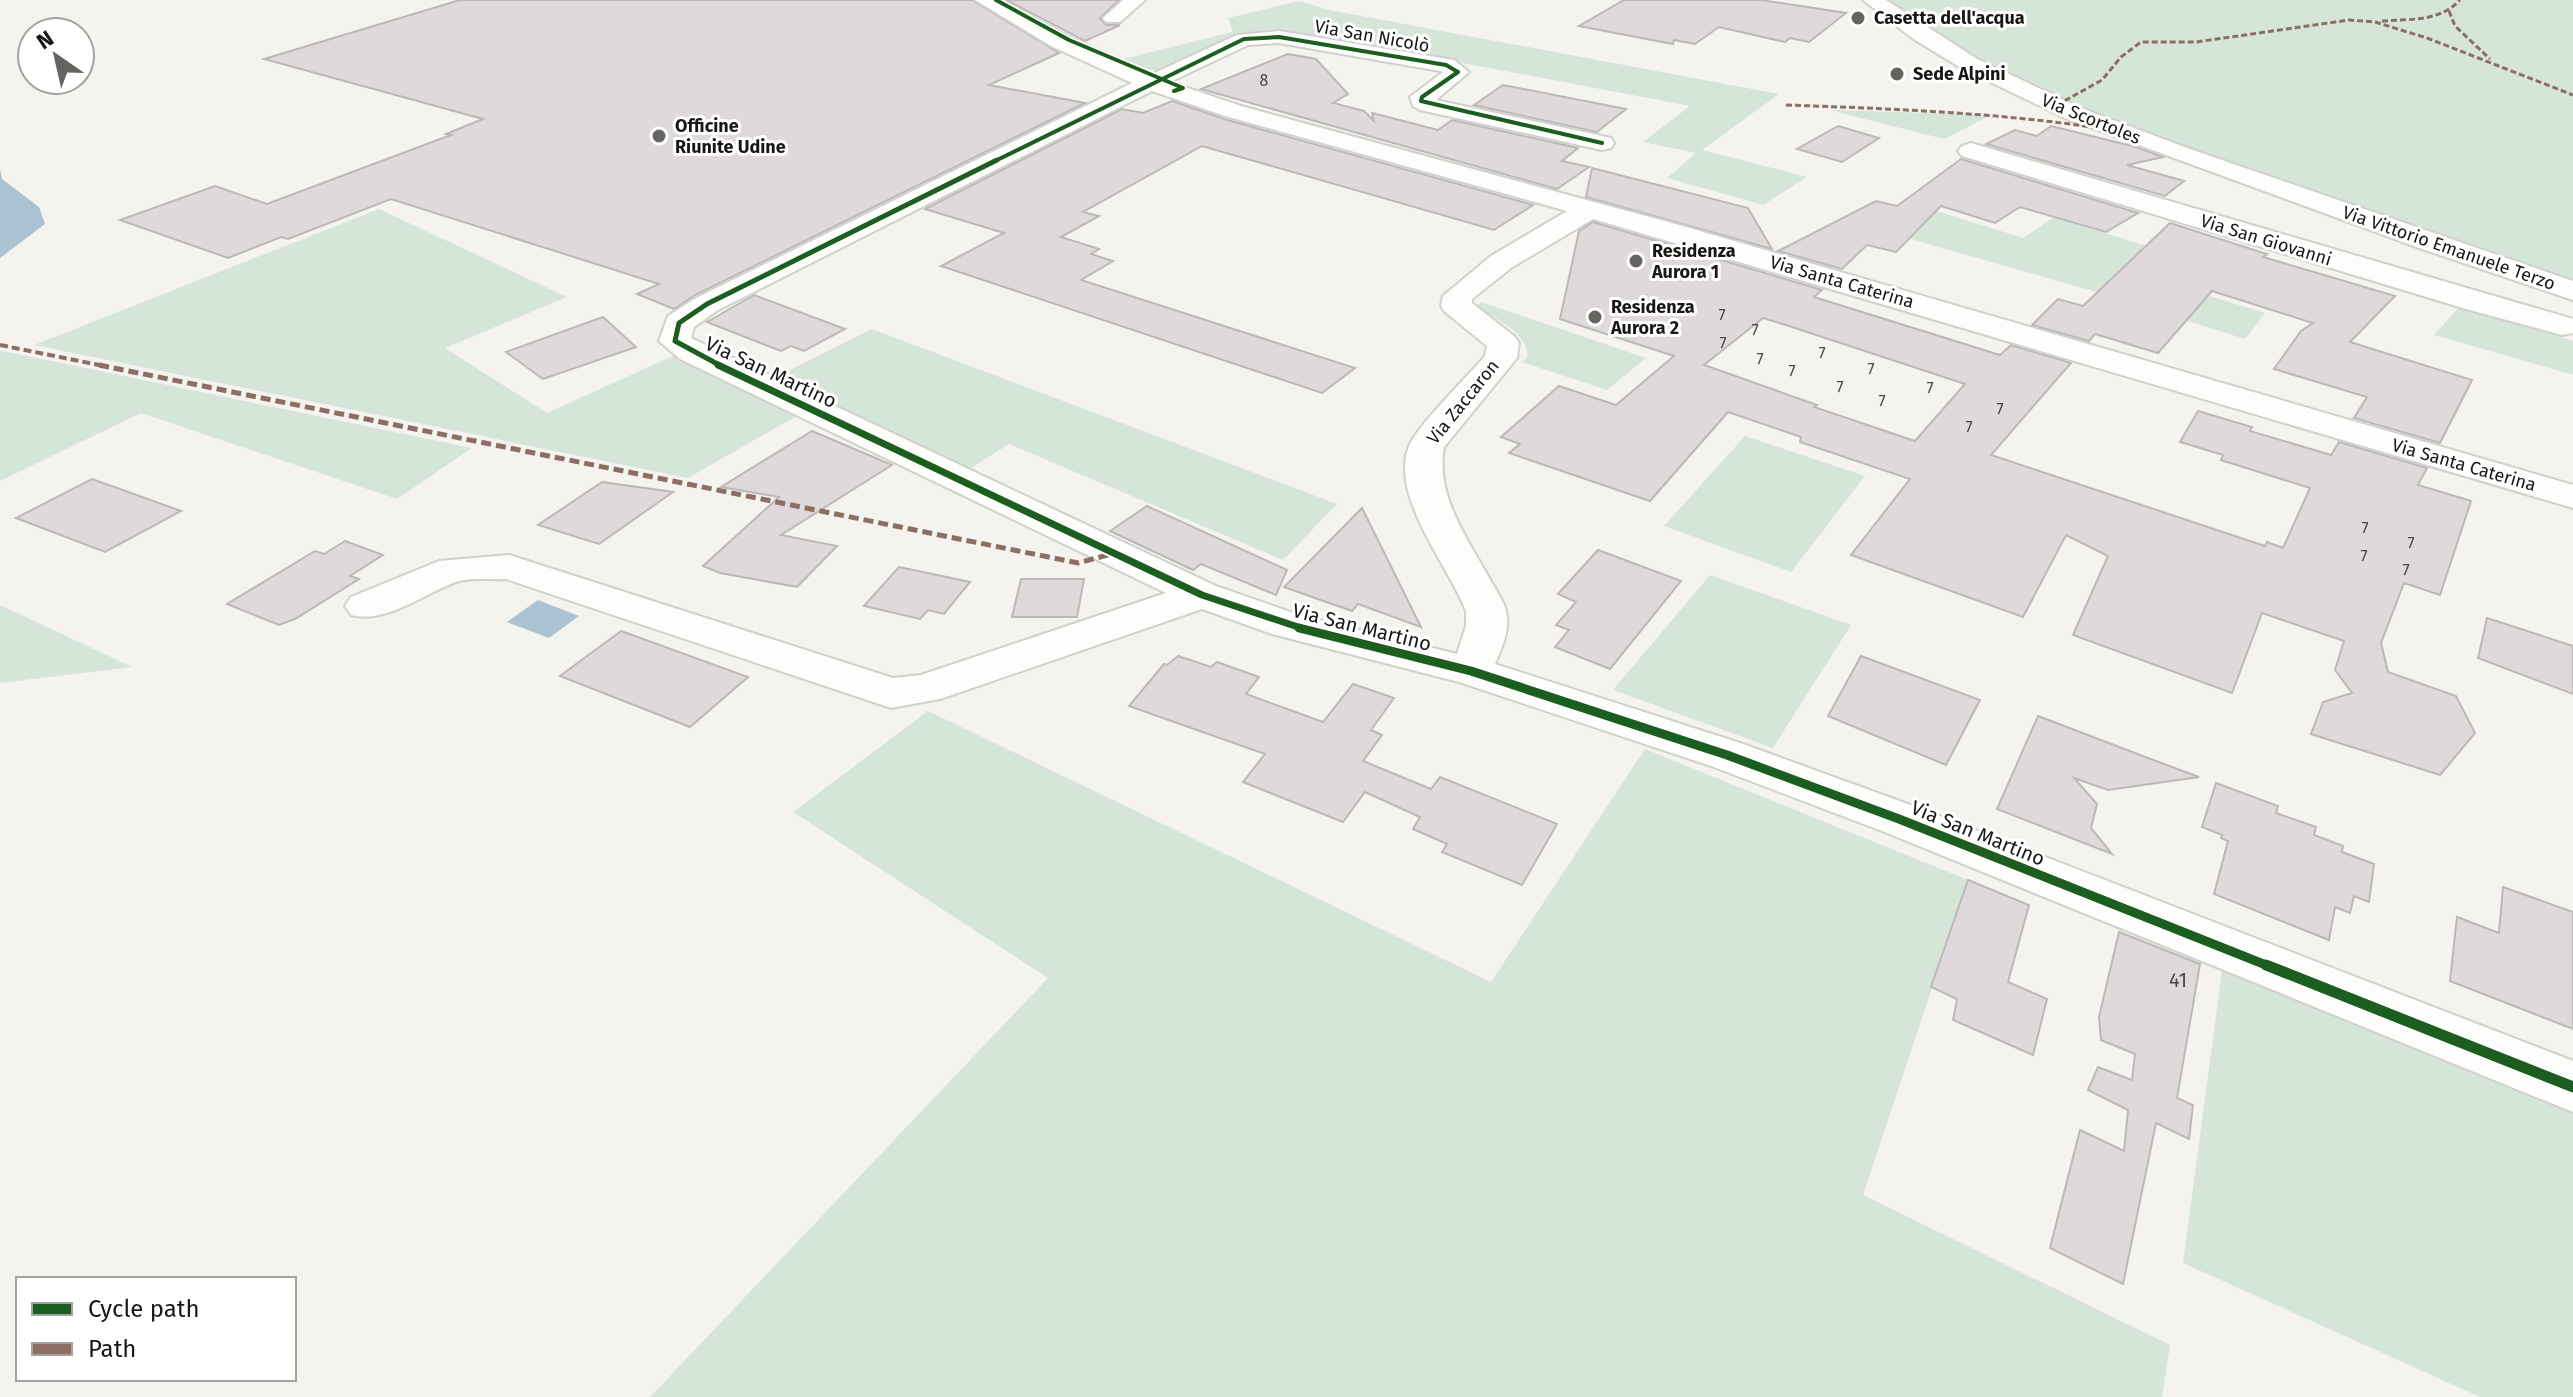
<svg xmlns="http://www.w3.org/2000/svg" width="2573" height="1397" font-family="'Fira Sans',sans-serif">
<rect width="100%" height="100%" fill="#f4f3ee"/>
<g fill="#d5e6d9">
<path d="M1888,0H2573V286L2052,98L1979,66Z"/>
<path d="M1299,1L1330,10L1779,94L1702,150L1807,177L1763,205L1667,178L1696,153L1643,142L1690,106L1442,59L1264,31L1238,34L1160,70H1150L1123,59L1233,32L1228,18Z"/>
<path d="M1829,110L1967,114L1989,116L1944,139Z"/>
<path d="M379,209L567,297L445,348L547,413L675,355L800,414L688,478L34,345Z"/>
<path d="M1934,210L2023,238L2054,217L2207,265L2177,286L2265,313L2245,339L2097,292L1900,236Z"/>
<path d="M1481,302L1646,358L1607,390L1522,362L1527,358C1530,334 1495,319 1477,306Z"/>
<path d="M2462,304L2573,341V375L2434,335Z"/>
<path d="M872,329L1337,504L1283,560L1009,444L965,472L772,379Z"/>
<path d="M0,351L13,353L472,448L397,499L141,413L0,481Z"/>
<path d="M1745,436L1865,476L1791,572L1664,526Z"/>
<path d="M1710,575L1851,625L1773,748L1613,690Z"/>
<path d="M0,605L132,667L0,683Z"/>
<path d="M928,711L1491,982L1645,749L1968,880L1863,1195L2170,1345L2162,1397H650L1048,978L793,812Z"/>
<path d="M2222,971L2573,1108V1397H2480L2183,1263Z"/>
</g>
<g fill="#aac2d1">
<path d="M0,169L2,179L39,207L45,224L0,258Z"/>
<path d="M538,600L579,616L549,638L507,622Z"/>
</g>
<g fill="#dfd9dc" stroke="#bab9b8" stroke-width="2" fill-rule="evenodd">
<path d="M460,0H972L1059,53L989,85L1085,103L695,295L674,309L637,294L659,284L391,199L288,239L281,237L228,258L120,220L215,186L267,204L451,135L446,134L483,119L264,59Z"/>
<path d="M1006,0H1119L1100,18L1106,25H1120L1085,41Z"/>
<path d="M1624,0H1761L1846,13L1809,42L1790,38L1785,42L1719,27L1695,44L1674,40L1673,44L1579,26Z"/>
<path d="M1288,54L1316,59L1348,94L1333,103L1364,111L1374,121L1372,113L1438,130L1452,120L1578,148L1562,161L1589,167L1557,189L1201,89Z"/>
<path d="M1503,85L1626,109L1597,132L1474,105Z"/>
<path d="M1172,101L1224,119L1533,205L1494,230L1202,146L1083,212L1099,216L1061,237L1099,249L1091,254L1113,261L1081,280L1355,368L1322,393L941,266L1004,233L925,209L1122,109L1143,113Z"/>
<path d="M1838,126L1879,138L1842,162L1797,149Z"/>
<path d="M2051,126L2136,147L2163,157L2127,165L2184,181L2165,196L1986,144L2015,130L2037,136Z"/>
<path d="M1961,159L2138,213L2106,232L2020,207L1995,223L1941,206L1896,252L1867,245L1842,269L1778,251L1876,201L1897,206Z"/>
<path d="M1592,168L1748,208L1772,249L1586,197Z"/>
<path d="M1593,222L1822,290L1814,297L2000,355L2011,345L2071,363L1991,455L2265,546L2267,542L2283,548L2310,488L2221,460L2223,455L2180,442L2198,411L2252,427L2250,431L2331,455L2339,442L2427,468L2418,485L2471,501L2440,595L2404,583L2381,643L2388,672L2456,696L2475,733L2440,775L2311,734L2323,702L2352,693L2335,670L2344,641L2262,613L2232,693L2073,635L2108,556L2066,535L2023,617L1851,555L1910,479L1800,442L1801,437L1728,412L1650,501L1509,453L1520,444L1501,437L1559,386L1616,405L1674,356L1560,319L1579,231ZM1763,318L1789,326L1965,384L1915,441L1814,407L1817,405L1704,365Z"/>
<path d="M2170,223L2267,254L2263,257L2395,296L2350,342L2472,380L2440,443L2354,418L2367,397L2274,369L2301,331L2313,323L2212,291L2158,353L2095,334L2089,341L2032,325L2058,299L2083,306Z"/>
<path d="M754,295L845,329L804,351L791,346L781,351L707,322Z"/>
<path d="M603,317L636,347L543,379L506,352Z"/>
<path d="M812,431L892,465L781,535L837,546L797,587L720,573L703,566L779,497L721,487Z"/>
<path d="M92,479L181,511L105,552L16,518Z"/>
<path d="M602,482L673,492L599,544L538,525Z"/>
<path d="M1147,506L1287,570L1276,595L1201,564L1193,570L1110,531Z"/>
<path d="M1362,508L1421,627L1358,604L1352,611L1284,587Z"/>
<path d="M345,541L383,555L350,576L359,579L295,619L279,625L227,604L315,551L324,554Z"/>
<path d="M1598,550L1681,581L1610,669L1555,647L1569,630L1556,625L1576,602L1558,594Z"/>
<path d="M899,567L970,582L944,614L928,610L920,619L864,606Z"/>
<path d="M1021,579H1084L1077,617H1012Z"/>
<path d="M2487,618L2573,646V694L2478,658Z"/>
<path d="M621,631L748,677L690,727L560,676Z"/>
<path d="M1178,656L1211,667L1217,662L1259,677L1246,694L1323,722L1353,684L1394,698L1371,730L1382,735L1363,761L1431,789L1440,777L1557,824L1522,885L1442,852L1447,844L1413,829L1420,817L1365,792L1343,822L1243,782L1265,754L1129,706L1164,664L1167,665Z"/>
<path d="M1861,656L1980,700L1946,765L1828,716Z"/>
<path d="M2038,716L2148,758L2199,777L2108,790L2074,778L2097,804L2091,828L2112,854L1997,809Z"/>
<path d="M2216,783L2278,806L2276,813L2316,827L2314,835L2343,846L2342,852L2374,864L2369,902L2354,896L2350,913L2335,907L2329,940L2214,894L2228,841L2221,838L2222,835L2202,827Z"/>
<path d="M1968,880L2029,905L2008,982L2047,999L2033,1055L1953,1020L1957,999L1931,987Z"/>
<path d="M2503,887L2573,912V1029L2450,981L2457,917L2499,933Z"/>
<path d="M2119,932L2200,964L2177,1098L2193,1105L2189,1139L2156,1123L2123,1284L2050,1248L2080,1130L2124,1151L2128,1110L2088,1090L2098,1067L2132,1080L2135,1054L2101,1040L2099,1017Z"/>
</g>
<g fill="none" stroke-linecap="round" stroke-linejoin="round">
<defs>
<g id="minor">
<path d="M975,0H1000L1067,36L1150,75L1237,35L1279,31L1454,60L1469,72L1436,100L1602,136L1611,138L1614,143L1611,148L1602,150L1420,110L1413,106L1410,97L1443,72L1440,71L1279,43L1248,45L1170,82L1241,106L1679,225L2573,485V508L1593,219L1511,268L1472,299V303L1514,336L1519,343L1517,358L1444,447C1435,497 1469,541 1492,583C1498,594 1506,604 1507,617C1509,633 1501,649 1495,664L1743,744L1916,807L2573,1061V1112L1882,831L1711,766L1459,682L1272,634L1202,609L940,699L891,708L506,579C490,580 470,577 456,582C423,594 386,624 351,615L345,606L351,597L439,561L509,555L893,678L921,675L1166,593L680,359L659,341L668,316L696,298L1132,83L1051,46ZM1152,91L1225,116L1567,211L1491,256L1443,296L1441,306L1445,312L1487,346L1485,356C1469,375 1417,426 1409,446C1389,496 1449,566 1466,611V626L1457,654L1299,615L1216,586L691,338L694,327L718,310Z"/>
<path d="M1123,0H1145L1120,22H1106L1103,18Z"/>
<path d="M1863,0H1886L1977,59L2081,108L2190,149L2573,281V300L2422,249L2065,118L1961,68L1912,38Z"/>
<path d="M1971,143L2573,319V333L2562,335L2466,309L1962,156L1958,151L1962,146Z"/>
</g>
</defs>
<use href="#minor" stroke="#d0d0cc" stroke-width="4"/>
<use href="#minor" fill="#fdfdfc" fill-rule="evenodd"/>
<g stroke="#8d6e63" stroke-width="3" stroke-dasharray="6 3" stroke-linecap="butt">
<path d="M2449,11L2455,26L2490,59"/>
<path d="M2382,21C2410,19 2439,22 2460,0"/>
<path d="M1786,105C1898,109 2007,113 2118,131"/>
<path d="M2057,105L2102,80L2121,57L2141,42H2196L2349,20L2375,22L2427,38L2573,95"/>
</g>
<path stroke="#8d6e63" stroke-width="4" stroke-dasharray="8 4" stroke-linecap="butt" d="M0,345L109,367"/>
<path stroke="#8d6e63" stroke-width="5" stroke-dasharray="10 5" stroke-linecap="butt" d="M99,365L1078,563L1115,553"/>
<defs>
<g id="cycleway-far4">
<path d="M996,0L1069,40L1183,88L1174,91"/>
<path d="M993,162L1244,39L1279,37L1446,65L1458,72L1422,97L1421,101L1602,143"/>
</g>
<path id="cycleway-far3" d="M723,367L675,341L679,323L707,304L997,160"/>
<path id="cycleway-far2" d="M718,365L1202,595L1307,630"/>
<path id="cycleway-far1" d="M1299,628L1471,671L1727,755L1899,819L2271,967"/>
<path id="cycleway" d="M2266,965L2573,1087"/>
</defs>
<use href="#cycleway-far4" stroke="#fff" stroke-width="7"/>
<use href="#cycleway-far3" stroke="#fff" stroke-width="8"/>
<use href="#cycleway-far2" stroke="#fff" stroke-width="11"/>
<use href="#cycleway-far1" stroke="#fff" stroke-width="14"/>
<use href="#cycleway" stroke="#fff" stroke-width="16"/>
<use href="#cycleway-far4" stroke="#1b5e20" stroke-width="4"/>
<use href="#cycleway-far3" stroke="#1b5e20" stroke-width="5"/>
<use href="#cycleway-far2" stroke="#1b5e20" stroke-width="7"/>
<use href="#cycleway-far1" stroke="#1b5e20" stroke-width="9"/>
<use href="#cycleway" stroke="#1b5e20" stroke-width="11"/>
</g>
<g fill="#646460" stroke="#fff" stroke-width="3">
<circle cx="1858" cy="18" r="8"/>
<circle cx="1897" cy="74" r="8"/>
<circle cx="659" cy="136" r="8"/>
<circle cx="1636" cy="261" r="8"/>
<circle cx="1595" cy="317" r="8"/>
</g>
<g text-anchor="middle" stroke-width="6" stroke-linejoin="round" paint-order="stroke">
<g font-size="16" fill="#494846">
<text x="1264" y="86">8</text>
<text x="1722" y="321">7</text>
<text x="1755" y="336">7</text>
<text x="1723" y="349">7</text>
<text x="1822" y="359">7</text>
<text x="1760" y="365">7</text>
<text x="1871" y="375">7</text>
<text x="1792" y="377">7</text>
<text x="1840" y="393">7</text>
<text x="1930" y="394">7</text>
<text x="1882" y="407">7</text>
<text x="2000" y="415">7</text>
<text x="1969" y="433">7</text>
<text x="2365" y="534">7</text>
<text x="2411" y="549">7</text>
<text x="2364" y="562">7</text>
<text x="2406" y="576">7</text>
</g>
<g font-size="18" font-weight="bold" fill="#171714" stroke="#fff" text-anchor="start">
<text x="1874" y="24">Casetta dell'acqua</text>
<text x="1913" y="80">Sede Alpini</text>
<text x="675" y="132">Officine<tspan x="675" dy="21">Riunite Udine</tspan></text>
<text x="1652" y="257">Residenza<tspan x="1652" dy="21">Aurora 1</tspan></text>
<text x="1611" y="313">Residenza<tspan x="1611" dy="21">Aurora 2</tspan></text>
</g>
<g font-size="18" fill="#171714" stroke="#fff">
<text transform="translate(1372 36) rotate(10)" y="6">Via San Nicolò</text>
<text transform="translate(2091 119) rotate(22)" y="6">Via Scortoles</text>
<text transform="translate(2266 240) rotate(17)" y="6">Via San Giovanni</text>
<text transform="translate(2449 248) rotate(19)" y="6">Via Vittorio Emanuele Terzo</text>
<text transform="translate(1842 282) rotate(16)" y="6">Via Santa Caterina</text>
<text transform="translate(1463 402) rotate(-51)" y="6">Via Zaccaron</text>
<text transform="translate(2464 465) rotate(16)" y="6">Via Santa Caterina</text>
</g>
<g font-size="20" fill="#171714" stroke="#fff">
<text transform="translate(771 372) rotate(25)" y="7">Via San Martino</text>
<text transform="translate(1362 627) rotate(14)" y="7">Via San Martino</text>
<text transform="translate(1978 833) rotate(22)" y="7">Via San Martino</text>
</g>
<g font-size="20" fill="#494846">
<text x="2178" y="987">41</text>
</g>
</g>
<rect x="16" y="1277" width="280" height="104" fill="#ffffff" stroke="#a2a2a1" stroke-width="2"/>
<rect x="32" y="1303" width="40" height="12" fill="#1b5e20" stroke="#a2a2a1" stroke-width="2"/>
<text x="88" y="1317" font-size="24" fill="#171714">Cycle path</text>
<rect x="32" y="1343" width="40" height="12" fill="#8d6e63" stroke="#a2a2a1" stroke-width="2"/>
<text x="88" y="1357" font-size="24" fill="#171714">Path</text>
<g transform="translate(56 56) rotate(326)"><circle r="38" fill="#ffffff" stroke="#a2a2a1" stroke-width="2"/>
<path d="M0-6L14 30L0 20L-14 30Z" fill="#646460"/>
<text y="-12" font-size="22" font-weight="bold" text-anchor="middle" fill="#171714">N</text>
</g>
</svg>
